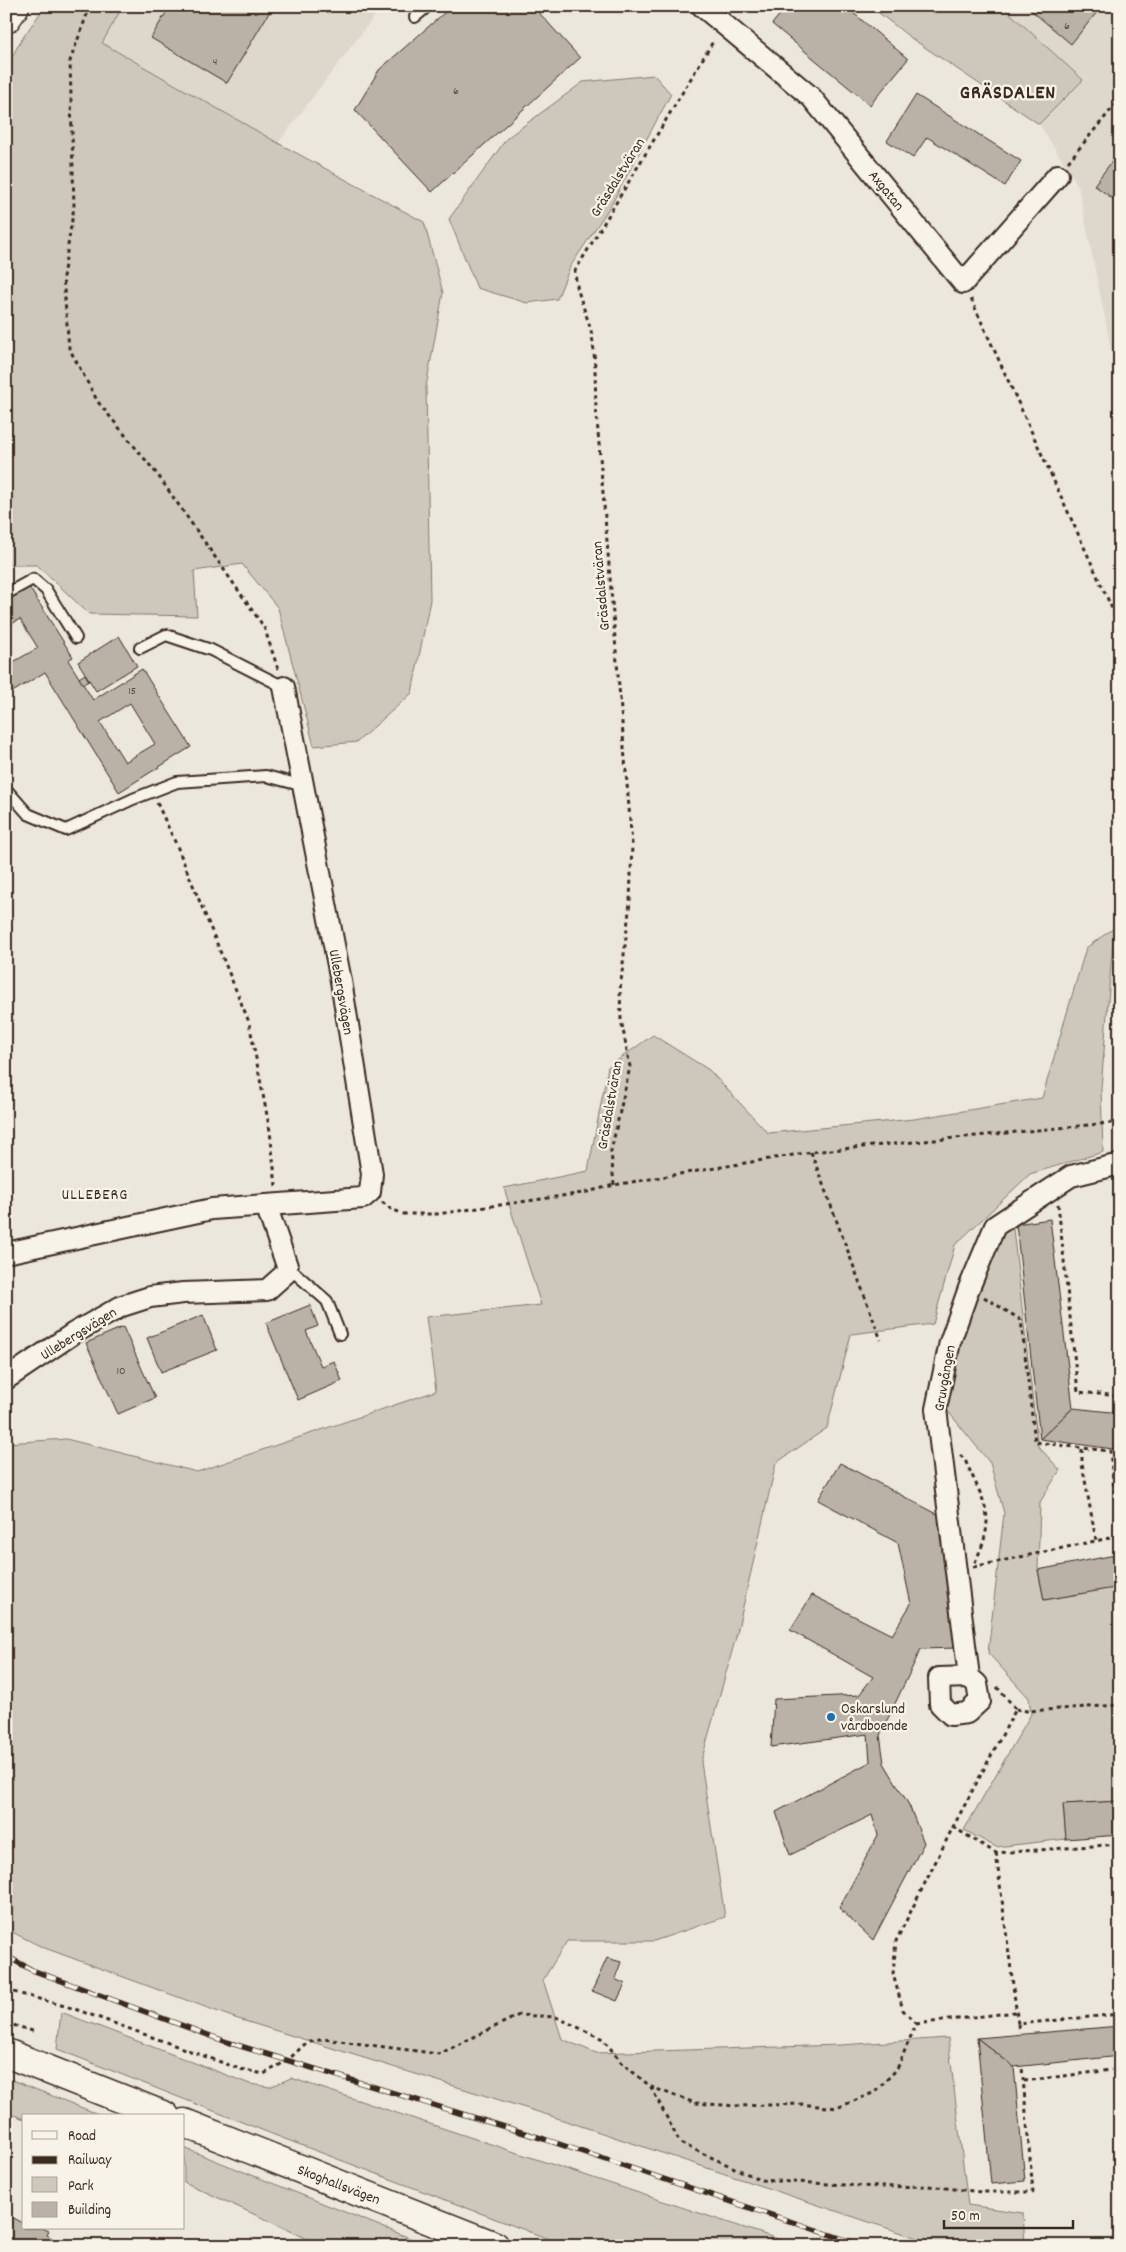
<svg xmlns="http://www.w3.org/2000/svg" width="1126" height="2252" font-family="Dekko,sans-serif">
<rect width="100%" height="100%" fill="#ece7dc"/>
<filter id="ink" filterUnits="userSpaceOnUse"><feTurbulence type="fractalNoise" baseFrequency=".02" numOctaves="2"/><feDisplacementMap in="SourceGraphic" scale="10" xChannelSelector="R" yChannelSelector="G"/><feConvolveMatrix kernelMatrix="1 2 1 2 8 2 1 2 1" color-interpolation-filters="sRGB"/></filter>
<g filter="url(#ink)">
<g fill="#ddd7cc">
<path d="M123,6H382L278,143L102,43Z"/>
<path d="M1002,6H1120V393L1078,185L1039,124L1082,80Z"/>
</g>
<g fill="#cec8bc" stroke="#84796d">
<path d="M45,6H123L102,43L278,143L424,222L443,293L426,387L430,600L412,693L357,742L314,746L278,608L242,564L194,571L197,616L89,614L37,565H6V67L22,39Z"/>
<path d="M870,6H1002L1083,80L1039,124L911,38Z"/>
<path d="M654,75L671,94L611,205L570,267L557,299L527,303L477,288L449,219L507,138L583,82Z"/>
<path d="M1114,928L1101,1088L1103,1152L1030,1174L955,1245L933,1324L851,1334L827,1428L776,1463L736,1637L701,1762L725,1917L654,1941H567L543,1980L562,2039L596,2053L840,2045L948,2038L968,2205L1023,2213L1025,2246H941L551,2116L235,2018L42,1947L6,1929V1443L66,1439L197,1472L436,1391L426,1317L541,1305L504,1188L588,1171L608,1067L653,1035L709,1070L768,1133L914,1119L1042,1098L1086,948Z"/>
<path d="M1013,1229L1038,1446L1060,1470L1040,1502L1038,1570L1044,1600L1120,1586V1801L1063,1804L1066,1839L996,1847L964,1830L1031,1714L1029,1698L988,1653L1004,1513L990,1463L947,1410L954,1350L998,1233Z"/>
<path d="M61,2012L250,2084L270,2087L291,2078L799,2246H567L277,2136L57,2049Z"/>
<path d="M7,2078L103,2116H24V2119L6,2112Z"/>
<path d="M184,2148L430,2246H323L184,2182Z"/>
</g>
<g fill="#bab2a7" stroke="#3b2a1e" fill-rule="evenodd">
<path d="M170,6H273L227,83L151,38Z"/>
<path d="M452,6H533L580,58L432,192L355,110L379,70Z"/>
<path d="M787,6H845L908,59L870,105L772,24Z"/>
<path d="M1026,6H1102L1071,44Z"/>
<path d="M916,95L1021,161L1005,186L927,137L913,158L887,141Z"/>
<path d="M1120,151V204L1094,185Z"/>
<path d="M29,587L73,657L68,660L93,700L142,669L191,747L119,792L45,672L6,696V666L38,648L20,619L6,627V601ZM130,703L155,744L125,762L100,722Z"/>
<path d="M119,636L137,666L96,691L78,662Z"/>
<path d="M85,674L89,681L83,684L79,678Z"/>
<path d="M1050,1219L1073,1408L1040,1439L1016,1224Z"/>
<path d="M310,1305L318,1326L306,1331L321,1366L334,1361L342,1381L298,1400L266,1323Z"/>
<path d="M203,1315L217,1350L161,1372L147,1338Z"/>
<path d="M123,1327L155,1398L118,1414L86,1343Z"/>
<path d="M1073,1408L1120,1413V1441L1113,1449L1040,1439Z"/>
<path d="M1120,1441V1500L1113,1449Z"/>
<path d="M840,1463L941,1516L957,1648L921,1649L880,1735L884,1763L909,1805L924,1843L873,1940L839,1908L878,1835L872,1815L790,1855L776,1812L870,1762L868,1734L771,1747L774,1699L859,1695L873,1677L790,1630L812,1595L892,1635L911,1604L898,1543L818,1500Z"/>
<path d="M1120,1554V1587L1044,1600L1038,1570Z"/>
<path d="M1120,1801V1835L1066,1839L1063,1804Z"/>
<path d="M607,1958L621,1962L615,1979L625,1984L617,2001L592,1991Z"/>
<path d="M1120,2026V2056L1014,2067L977,2038Z"/>
<path d="M977,2038L1014,2067L1025,2181L991,2184Z"/>
<path d="M9,2216L24,2224V2228H42L49,2231L47,2235L66,2246H6V2221Z"/>
</g>
<g fill="none" stroke-linecap="round" stroke-linejoin="round">
<defs>
<g id="lane">
<path d="M415,17L428,6"/>
<path d="M6,594L33,579L46,590L76,638"/>
<path d="M140,648L166,635L211,650L284,687"/>
<path d="M6,789L28,814L66,830L133,799L177,782L266,776L304,786"/>
<path d="M287,1266L327,1301L340,1334"/>
</g>
<g id="street">
<path d="M702,6L811,97L963,283L1058,175"/>
<path d="M6,1253L212,1209L363,1198L370,1192L372,1174L341,981L284,687"/>
<path d="M6,1379L74,1333L122,1306L150,1297L183,1293L267,1290L286,1273L287,1266L266,1205"/>
<path d="M969,1677L939,1678L940,1704L951,1715L967,1713L980,1701L977,1684L969,1677L936,1409L950,1342L969,1288L995,1226L1071,1176L1120,1164"/>
</g>
<g id="secondary">
<path d="M6,19L15,6"/>
<path d="M6,2053L165,2116"/>
<path d="M184,2123L495,2246"/>
</g>
</defs>
<use href="#lane" stroke="#3b2a1e" stroke-width="14"/>
<use href="#street" stroke="#3b2a1e" stroke-width="24"/>
<use href="#secondary" stroke="#3b2a1e" stroke-width="31"/>
<g stroke="#3b2a1e" stroke-width="3" stroke-dasharray="4 4" stroke-linecap="butt">
<path d="M90,6L70,61L74,207L63,277L69,348L98,402L157,474L264,627L278,669"/>
<path d="M1068,162L1120,99"/>
<path d="M971,299L1120,626"/>
<path d="M157,803L177,846L249,1022L270,1131L276,1186"/>
<path d="M811,1152L881,1340"/>
<path d="M614,1185L611,1151L630,1067L621,1019L620,990L630,902L632,844L596,408C595,383 596,356 591,331C586,311 576,293 575,271L714,40"/>
<path d="M382,1202L391,1209L404,1214H437L583,1193L614,1185L811,1152L1120,1122"/>
<path d="M1058,1204L1078,1392L1120,1396"/>
<path d="M984,1297L1021,1320L1035,1442L1082,1448"/>
<path d="M960,1455L965,1460C985,1505 998,1516 974,1564"/>
<path d="M973,1567L1119,1536L1110,1451L1082,1448V1464L1096,1540"/>
<path d="M997,1687L1016,1709"/>
<path d="M1016,1709L1027,1711L1120,1705"/>
<path d="M953,1827L996,1853L1120,1844"/>
<path d="M996,1853L1018,2024L1120,2014"/>
<path d="M6,1990L72,2008L240,2069L264,2074L288,2060L306,2043L324,2039L439,2054L519,2015L556,2017L603,2039L622,2063L651,2087L695,2103L736,2106L800,2104L837,2108L875,2092L897,2069L916,2024"/>
<path d="M6,2023L33,2031"/>
<path d="M916,2024L903,2010L893,1974L896,1941L953,1827L1016,1709"/>
<path d="M916,2024L1016,2012"/>
<path d="M1018,2024L1019,2032"/>
<path d="M1024,2081L1120,2069"/>
<path d="M651,2087L680,2143L761,2180L879,2187L928,2186L981,2192H1033L1022,2067"/>
</g>
<use href="#lane" stroke="#f7f3e8" stroke-width="10"/>
<use href="#street" stroke="#f7f3e8" stroke-width="20"/>
<use href="#secondary" stroke="#f7f3e8" stroke-width="28"/>
<defs>
<path id="rail" d="M6,1956L32,1970L227,2042L544,2139L864,2246"/>
</defs>
<use href="#rail" stroke="#3b2a1e" stroke-width="5.5"/>
<use href="#rail" stroke="#f7f3e8" stroke-width="4" stroke-dasharray="11" stroke-linecap="butt"/>
</g>
</g>
<circle fill="#1f6fb2" stroke="#f7f3e8" stroke-width="2" cx="831" cy="1717" r="5"/>
<g text-anchor="middle" stroke-width="4.5" stroke-linejoin="round" paint-order="stroke">
<g font-size="12" fill="#5b4c40">
<text x="1067" y="29">6</text>
<text x="215" y="65">4</text>
<text x="456" y="94">6</text>
<text x="132" y="694">15</text>
<text x="121" y="1374">10</text>
</g>
<g font-size="15" fill="#3b2a1e" stroke="#f7f3e8">
<text transform="translate(617 177) rotate(-58)" y="5">Gräsdalstväran</text>
<text transform="translate(887 190) rotate(51)" y="5">Axgatan</text>
<text transform="translate(600 586) rotate(-95)" y="5">Gräsdalstväran</text>
<text transform="translate(342 992) rotate(80)" y="5">Ullebergsvägen</text>
<text transform="translate(609 1105) rotate(-80)" y="5">Gräsdalstväran</text>
<text transform="translate(78 1333) rotate(-32)" y="5">Ullebergsvägen</text>
<text transform="translate(944 1378) rotate(-80)" y="5">Gruvgången</text>
<text transform="translate(339 2184) rotate(21)" y="5">Skoghallsvägen</text>
</g>
<g font-size="15" fill="#3b2a1e" stroke="#f7f3e8" text-anchor="start">
<text x="841" y="1713">Oskarslund<tspan x="841" dy="17">vårdboende</tspan></text>
</g>
<g font-size="16" letter-spacing="1" fill="#3b2a1e" stroke="#f7f3e8">
<text x="95" y="1199">ULLEBERG</text>
</g>
<g font-size="20" font-weight="bold" letter-spacing="1" fill="#3b2a1e" stroke="#f7f3e8">
<text x="1008" y="98">GRÄSDALEN</text>
</g>
</g>
<rect width="1126" height="2252" fill="none" stroke="#f7f3e8" stroke-width="25"/>
<rect x="12" y="12" width="1101" height="2227" fill="none" stroke="#3b2a1e" stroke-width="2" filter="url(#ink)"/>
<rect x="22" y="2114" width="162" height="115" fill="#f7f3e8" stroke="#aca397"/>
<rect x="32" y="2131" width="25" height="8" fill="#f7f3e8" stroke="#aca397"/>
<text x="68" y="2140" font-size="15" fill="#3b2a1e">Road</text>
<rect x="32" y="2156" width="25" height="8" fill="#3b2a1e" stroke="#aca397"/>
<text x="68" y="2164" font-size="15" fill="#3b2a1e">Railway</text>
<rect x="32" y="2177" width="25" height="15" fill="#cec8bc" stroke="#aca397"/>
<text x="68" y="2190" font-size="15" fill="#3b2a1e">Park</text>
<rect x="32" y="2202" width="25" height="15" fill="#bab2a7" stroke="#aca397"/>
<text x="68" y="2214" font-size="15" fill="#3b2a1e">Building</text>
<path d="M944 2220v8h129v-8" fill="none" stroke="#3b2a1e" stroke-width="2.5"/>
<text x="951" y="2220" font-size="15" fill="#3b2a1e" stroke="#f7f3e8" stroke-width="4" paint-order="stroke">50 m</text>
</svg>
